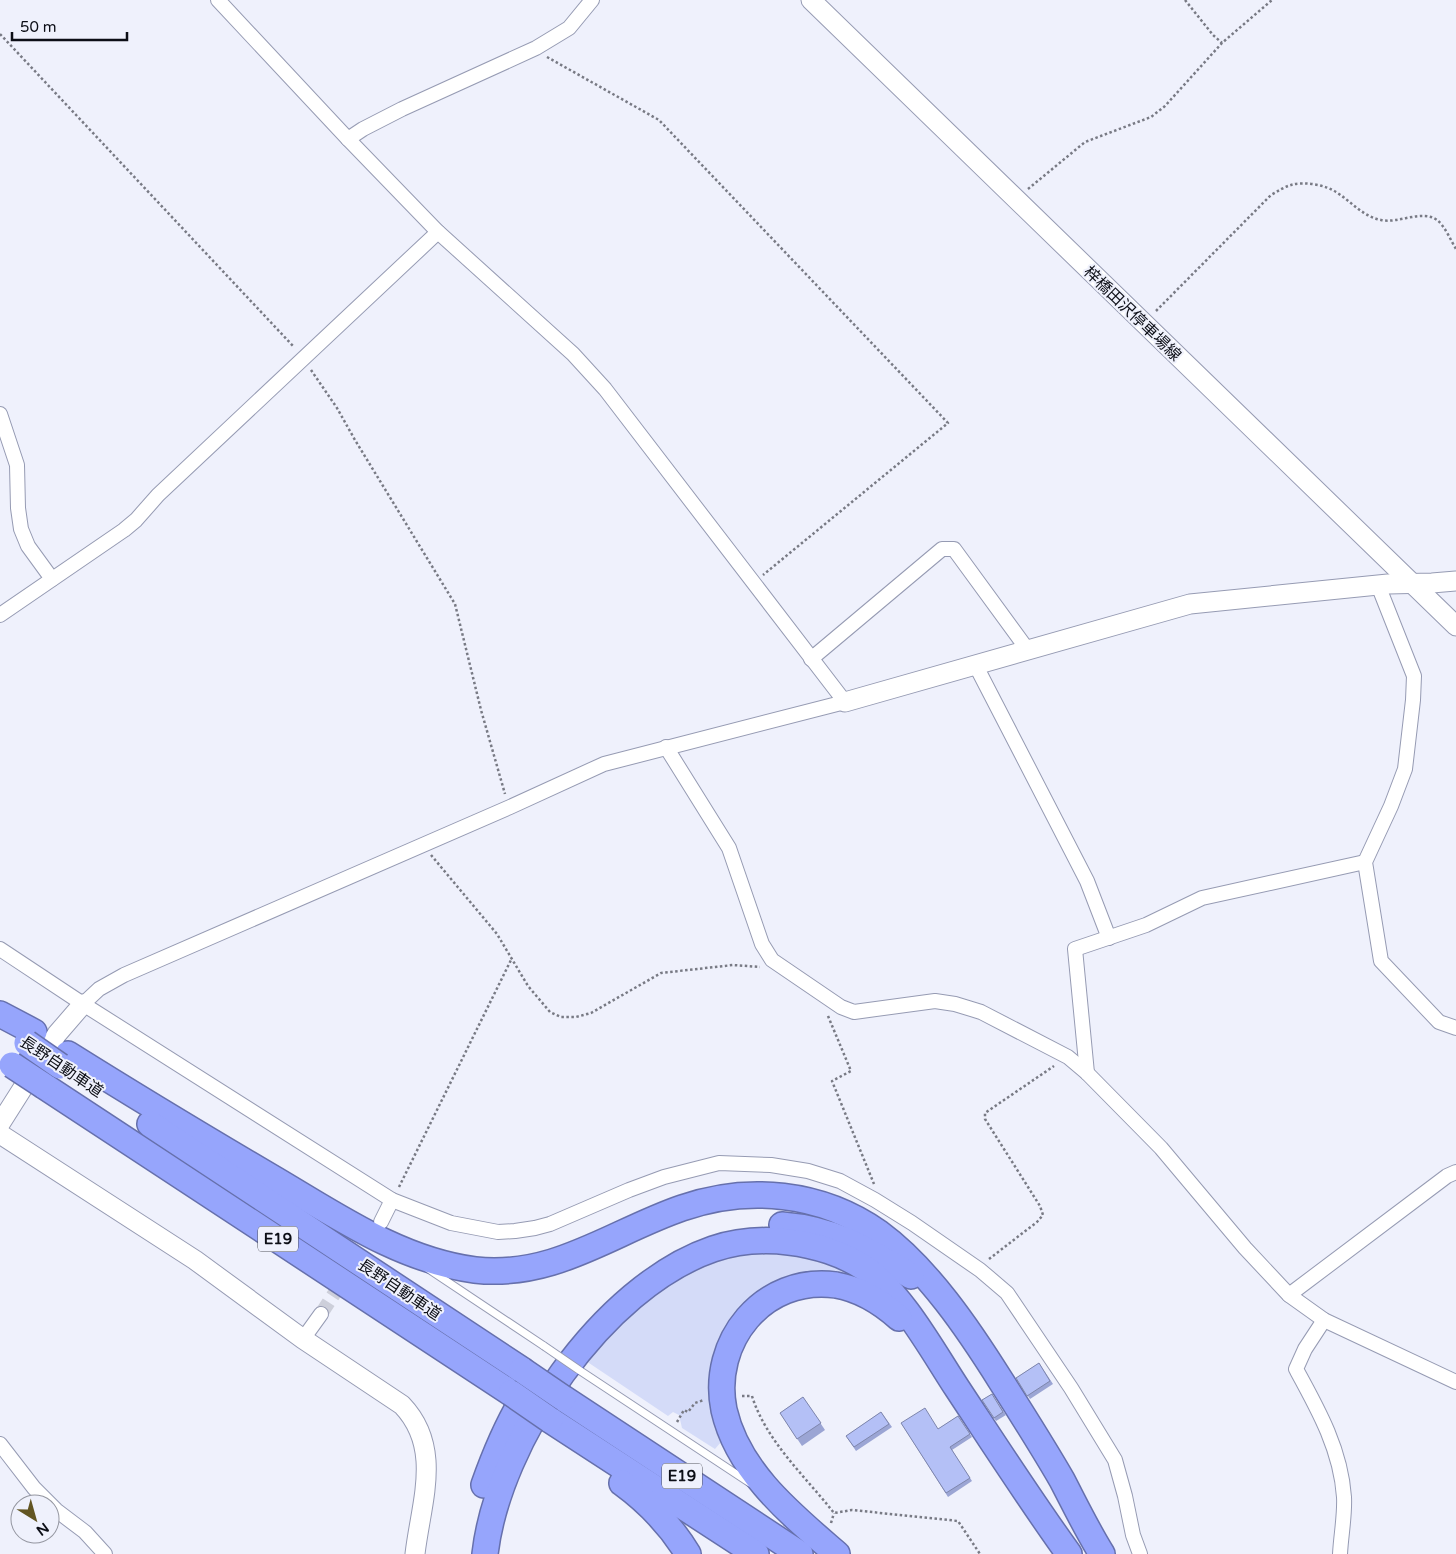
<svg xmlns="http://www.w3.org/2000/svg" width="1456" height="1554" font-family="'Varela Round','Noto Sans JP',sans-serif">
<rect width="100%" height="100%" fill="#eff1fc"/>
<path fill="#d4dbf8" d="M805,1251L848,1267L843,1278L747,1307L721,1442L715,1449L682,1428L679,1415L673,1412L668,1416L586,1361L622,1320L674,1280L731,1253Z"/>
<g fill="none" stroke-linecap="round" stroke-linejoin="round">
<path stroke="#cdcfda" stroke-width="14" stroke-dasharray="14 7" stroke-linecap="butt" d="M321,1314L375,1231"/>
<defs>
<g id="lane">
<path d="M427,1268L544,1346"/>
<path d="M579,1370L750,1483"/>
</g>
<g id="street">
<path d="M348,139L363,129L402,109L536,48L569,28L592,0"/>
<path d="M0,414L17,465L18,508L21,529L28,546L52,579"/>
<path d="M1378,585L1414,676L1413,700L1405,769L1391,806L1365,862L1381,961L1439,1022L1456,1028"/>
<path d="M0,615L124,530L136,520L158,495L438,232"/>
<path d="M811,659L942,549H954L1027,649"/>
<path d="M975,664L1087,881L1109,938"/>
<path d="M666,747L729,848L762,944L772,960L841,1007L854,1012L935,1001L955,1004L981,1012L1068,1057L1087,1073L1161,1148L1245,1248L1289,1295L1324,1320L1456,1382"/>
<path d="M0,949L83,1004L392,1200L451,1223L498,1232L515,1231L535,1228L550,1224L629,1190L664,1177L719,1163L771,1165L808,1171L840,1181L875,1200L912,1223L980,1270L1007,1293L1071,1388L1115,1460L1125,1496L1133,1535L1140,1554"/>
<path d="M83,1004L99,989L124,975L510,807L604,764L845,702L605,389L573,354L438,232L348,139L218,0"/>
<path d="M1087,1073L1075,949L1146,925L1202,898L1365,862"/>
<path d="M381,1222L392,1200"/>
<path d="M1289,1295L1447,1176L1456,1172"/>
<path d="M1324,1320L1305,1349L1296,1369C1318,1409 1341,1450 1344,1497C1345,1515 1341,1535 1340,1554"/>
<path d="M303,1339L321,1314"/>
<path d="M0,1444L34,1488L56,1510L85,1532L105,1554"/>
</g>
<g id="secondary">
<path d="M811,0L1456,626"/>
<path d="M845,702L1190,604L1388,584L1432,583L1456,581"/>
<path d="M0,1124L57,1034L83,1004"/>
<path d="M0,1134L195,1260L303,1339L402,1405C443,1448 421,1502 415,1554"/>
</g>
<g id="highway">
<path d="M0,1014L34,1032"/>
<path d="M68,1054C135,1096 203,1137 271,1177C336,1215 399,1260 475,1270C554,1279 612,1232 682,1208C748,1185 821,1192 879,1233C928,1269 969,1330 1001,1381C1022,1414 1043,1447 1062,1480C1075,1505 1087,1530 1102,1554"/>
<path d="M44,1086L511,1393"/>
<path d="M150,1124L522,1370"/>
<path d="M782,1225C835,1229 867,1250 911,1276"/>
<path d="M563,1398L800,1554"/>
<path d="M550,1420L756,1554"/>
<path d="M622,1483C648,1502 671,1526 688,1554"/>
<path d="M484,1485C497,1448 512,1413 534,1382"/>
<path d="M485,1554C498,1441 602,1287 713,1249C737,1241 764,1239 789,1242C815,1245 844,1254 866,1269C903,1296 932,1350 957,1388C994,1444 1030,1500 1069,1554"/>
<path d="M837,1554C792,1515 738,1472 724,1410C710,1342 763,1275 836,1285C859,1289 881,1302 899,1318"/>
</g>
</defs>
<use href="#lane" stroke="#969bb3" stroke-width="9"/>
<use href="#street" stroke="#969bb3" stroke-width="16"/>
<use href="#secondary" stroke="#969bb3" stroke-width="21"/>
<use href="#highway" stroke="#6670ac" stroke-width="28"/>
<g stroke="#787a84" stroke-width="2.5" stroke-dasharray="2.5 2.5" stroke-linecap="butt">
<path d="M1185,0L1213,35L1222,43"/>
<path d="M0,34L294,347"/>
<path d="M547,57L659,120L948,423L763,575"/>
<path d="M1028,189L1085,142L1151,117L1165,106L1222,43L1272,0"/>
<path d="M1156,311L1271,195C1278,191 1284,187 1291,185C1304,181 1326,185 1336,192C1352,202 1362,216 1381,220C1398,224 1422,209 1437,220C1445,226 1451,241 1456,249"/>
<path d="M311,370L337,408L355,440L455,604L481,710L505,794"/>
<path d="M431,855L497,934L528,986L550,1012L561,1017H576L591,1013L661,973L733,965L760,967"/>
<path d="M828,1016L851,1071L832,1081L874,1184"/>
<path d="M399,1187L512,958"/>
<path d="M989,1259L1037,1222L1043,1215L1040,1206L985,1119V1113L1054,1066"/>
<path d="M742,1396H752C766,1441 805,1476 834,1513L852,1510L958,1521L980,1554"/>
<path d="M677,1422L684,1410L688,1412L695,1403L704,1400"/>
<path d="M831,1523L834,1513"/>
</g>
<use href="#lane" stroke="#fff" stroke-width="7"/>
<use href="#street" stroke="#fff" stroke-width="14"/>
<use href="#secondary" stroke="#fff" stroke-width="19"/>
<use href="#highway" stroke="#96a5fc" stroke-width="25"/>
<defs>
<path id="lane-bridge" d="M544,1346L579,1370"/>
<g id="highway-bridge">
<path d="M27,1043L60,1066"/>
<path d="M12,1065L44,1086"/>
<path d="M522,1370L563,1398"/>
<path d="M511,1393L550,1420"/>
</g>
</defs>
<use href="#lane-bridge" stroke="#969bb3" stroke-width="9" stroke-linecap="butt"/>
<use href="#highway-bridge" stroke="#6670ac" stroke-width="28" stroke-linecap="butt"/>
<use href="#lane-bridge" stroke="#fff" stroke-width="7"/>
<use href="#highway-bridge" stroke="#96a5fc" stroke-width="25"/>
</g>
<g fill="#9ba5d4">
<path d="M1039,1363L1053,1384L1030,1399L1016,1378Z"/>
<path d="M992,1394L1006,1415L996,1421L982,1400Z"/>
<path d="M803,1397L825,1430L802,1446L780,1413Z"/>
<path d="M881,1412L892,1427L856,1451L846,1436Z"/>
<path d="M958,1416L972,1437L952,1450L972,1481L948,1497L901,1423L938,1429Z"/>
</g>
<g fill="#b4c0f6" stroke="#7e86ac">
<path d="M1039,1363L1050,1381L1027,1396L1016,1378Z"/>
<path d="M992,1394L1003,1412L994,1418L982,1400Z"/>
<path d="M803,1397L821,1423L797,1439L780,1413Z"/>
<path d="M925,1408L938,1429L958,1416L970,1434L950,1447L970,1478L946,1493L901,1423Z"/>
<path d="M881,1412L889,1424L854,1447L846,1436Z"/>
</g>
<g text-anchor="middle" stroke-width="4" stroke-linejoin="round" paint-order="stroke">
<g fill="#eff1fc" stroke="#50525b" stroke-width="1">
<rect x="258" y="1226.5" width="40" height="25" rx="4"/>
<rect x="662" y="1463.5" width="40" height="25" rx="4"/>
</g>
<g font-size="15" font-weight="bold" fill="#0c0e16">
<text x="278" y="1244">E19</text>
<text x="682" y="1481">E19</text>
</g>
<g font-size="16" fill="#0c0e16" stroke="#eff1fc">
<text transform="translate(1133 313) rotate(44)" y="6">梓橋田沢停車場線</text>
<text transform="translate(62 1066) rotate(34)" y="6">長野自動車道</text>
<text transform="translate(400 1289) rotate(34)" y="6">長野自動車道</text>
</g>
</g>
<g transform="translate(35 1519) rotate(143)"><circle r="24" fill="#eff1fc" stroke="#9496a0"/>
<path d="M0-4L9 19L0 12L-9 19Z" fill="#625522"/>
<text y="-8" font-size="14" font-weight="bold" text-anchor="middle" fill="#0c0e16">N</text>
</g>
<path d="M12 32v8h115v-8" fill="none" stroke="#0c0e16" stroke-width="2.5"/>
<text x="20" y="32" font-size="15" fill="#0c0e16" stroke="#eff1fc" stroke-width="4" paint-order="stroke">50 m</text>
</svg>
